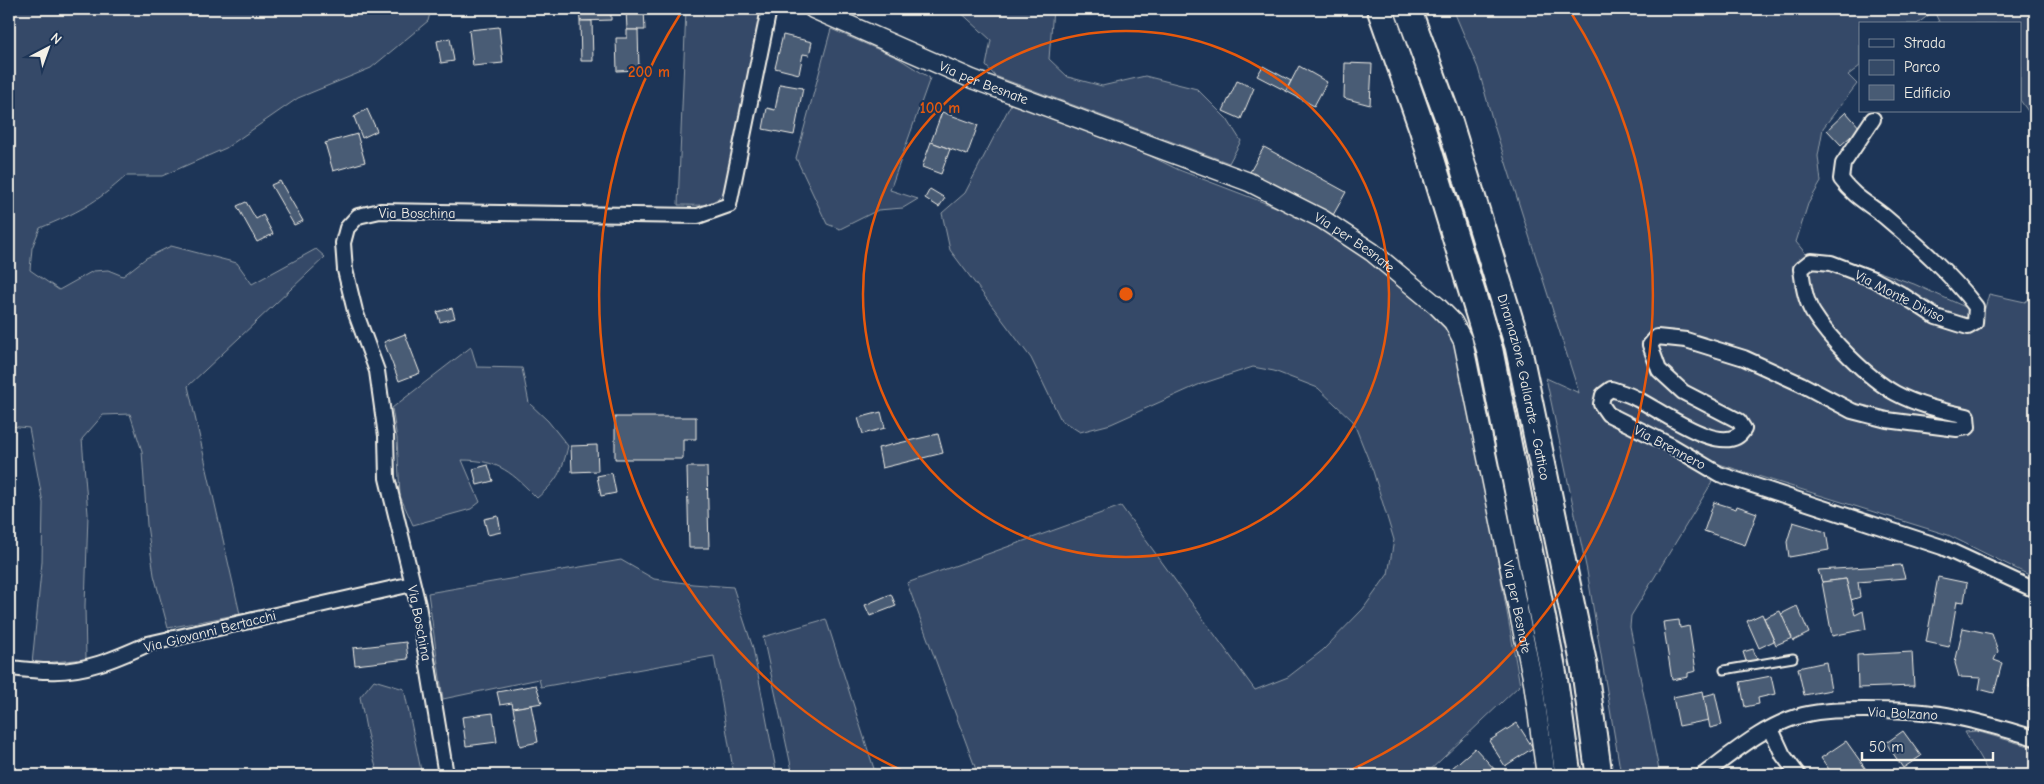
<svg xmlns="http://www.w3.org/2000/svg" width="2044" height="784" font-family="'Comic Neue',sans-serif">
<rect width="100%" height="100%" fill="#1d3557"/>
<filter id="ink" filterUnits="userSpaceOnUse"><feTurbulence type="fractalNoise" baseFrequency=".02" numOctaves="2"/><feDisplacementMap in="SourceGraphic" scale="10" xChannelSelector="R" yChannelSelector="G"/><feConvolveMatrix kernelMatrix="1 2 1 2 8 2 1 2 1" color-interpolation-filters="sRGB"/></filter>
<g filter="url(#ink)">
<g fill="#354a67" stroke="#949ea8">
<path d="M9,9H431L428,21L371,68L298,98L226,148L162,176H126C96,203 77,213 40,228L32,248L30,270L59,290L93,271L108,270L123,276L146,258L171,246L237,263L252,284L316,249L325,257L188,386L240,614L168,628L154,575L147,525L142,451L130,414L103,415L82,439L88,514L85,606L86,659L32,664L42,562L43,503L29,428L9,426Z"/>
<path d="M686,9H763L728,184C715,209 703,205 678,205Z"/>
<path d="M957,9H1053L1049,59L1068,77L1102,86L1145,76L1197,89L1227,119L1241,141L1229,163L995,76L986,66L991,40Z"/>
<path d="M1453,9H2035V121L2020,100V24H1940L1934,11L1917,24H1860V66L1848,75L1857,84L1823,128L1818,156L1821,182L1808,204L1796,242L1806,254L1831,255L1914,284L1983,315L1989,294L2025,302L2035,294V578L1948,535L1716,463L1711,484L1631,616L1630,627L1660,775H1621L1587,571L1546,378L1579,393L1493,122L1478,68Z"/>
<path d="M831,29L898,58L930,78L890,190L918,199L903,208L878,210L840,229L827,224L796,158Z"/>
<path d="M1011,104L1073,125L1136,149L1179,170L1294,214L1347,245L1445,323L1461,354L1520,685L1425,775H978L907,583L1121,506L1255,690L1288,677L1323,650L1363,609L1388,574L1394,540L1373,471L1353,421L1318,388L1274,371L1253,367L1198,385L1111,424L1080,432L1061,420L1031,358L950,250L942,213L965,193Z"/>
<path d="M471,347L477,367L522,368L529,403L548,421L568,446C562,472 557,481 537,498C512,473 500,460 462,460L480,502L471,509L413,525L400,496L397,439L392,408Z"/>
<path d="M621,560L654,579L693,584L733,587L753,648L777,775H734L714,656L541,687L539,679L443,699L428,593Z"/>
<path d="M826,619L876,775H793L763,637Z"/>
<path d="M374,680L404,689L422,775H378L367,734L360,697Z"/>
<path d="M1976,731L2035,748V775H1990L1965,732Z"/>
</g>
<g fill="#485b74" stroke="#f4f1e8">
<path d="M579,9H611V20L580,21Z"/>
<path d="M626,9H644L645,30H627Z"/>
<path d="M580,21H592L593,61H581Z"/>
<path d="M499,27L503,63L473,66L469,30Z"/>
<path d="M627,30H638L639,70L617,71L616,38H627Z"/>
<path d="M783,35L812,42L809,55L803,54L799,74L775,68Z"/>
<path d="M450,38L454,61L441,63L437,41Z"/>
<path d="M1345,63L1372,64L1370,105L1344,98Z"/>
<path d="M1263,66L1291,81L1286,91L1257,76Z"/>
<path d="M1299,66L1327,82L1314,106L1286,91Z"/>
<path d="M1237,81L1254,88L1241,119L1223,111Z"/>
<path d="M780,84L803,88L794,135L763,129L767,108L775,110Z"/>
<path d="M367,109L377,131L362,138L354,117Z"/>
<path d="M942,112L978,125L967,155L931,142Z"/>
<path d="M1846,112L1860,128L1841,145L1827,130Z"/>
<path d="M357,134L365,162L333,171L325,143Z"/>
<path d="M931,142L950,149L941,174L922,167Z"/>
<path d="M1264,147L1346,192L1332,217L1250,172Z"/>
<path d="M280,181L303,221L294,225L271,185Z"/>
<path d="M930,189L945,198L939,207L925,198Z"/>
<path d="M246,202L256,219L263,215L273,234L257,242L237,206Z"/>
<path d="M452,308L455,318L440,322L437,312Z"/>
<path d="M405,334L420,373L399,381L384,342Z"/>
<path d="M881,412L885,428L863,434L858,418Z"/>
<path d="M615,417H696V439H683V459H615Z"/>
<path d="M938,434L943,453L882,468L878,448Z"/>
<path d="M597,445L598,471L572,472L571,446Z"/>
<path d="M488,465L493,481L477,485L473,469Z"/>
<path d="M687,467H707L709,548H689Z"/>
<path d="M612,473L616,493L601,496L597,476Z"/>
<path d="M1714,502L1736,509L1737,506L1757,513L1745,545L1704,531Z"/>
<path d="M498,516L501,532L488,535L484,519Z"/>
<path d="M1793,522L1826,532L1829,550L1789,557L1787,542Z"/>
<path d="M1901,565L1905,578L1858,582L1860,597L1851,600L1846,579L1822,582L1818,570Z"/>
<path d="M1938,577L1967,583L1964,602L1957,601L1949,647L1926,642Z"/>
<path d="M1846,579L1855,615L1863,611L1866,629L1832,636L1822,582Z"/>
<path d="M891,594L896,606L870,616L865,605Z"/>
<path d="M1797,606L1809,633L1793,641L1781,614Z"/>
<path d="M1780,611L1792,638L1776,645L1764,618Z"/>
<path d="M1762,614L1774,641L1759,648L1747,621Z"/>
<path d="M1679,620L1680,628L1689,626L1696,671L1688,673V677L1672,680L1663,622Z"/>
<path d="M1963,628L1992,634L1998,651L1994,660L2002,663L1994,693L1979,689L1981,678L1959,677L1955,663Z"/>
<path d="M406,642L408,659L355,665L353,648Z"/>
<path d="M1753,649L1757,660L1747,664L1743,652Z"/>
<path d="M1912,652L1914,686L1858,688L1857,655Z"/>
<path d="M2035,654V688L2029,686Z"/>
<path d="M1826,662L1831,690L1804,695L1798,668Z"/>
<path d="M1771,676L1775,694L1758,698L1759,704L1745,707L1740,682Z"/>
<path d="M536,685L542,703L513,708L512,703L500,705L497,692Z"/>
<path d="M1703,691L1709,720L1679,726L1673,697Z"/>
<path d="M1715,693L1722,725L1710,728L1704,696Z"/>
<path d="M531,705L538,742L520,746L513,708Z"/>
<path d="M493,713L497,742L466,746L462,717Z"/>
<path d="M1517,723L1533,748L1505,766L1489,741Z"/>
<path d="M1903,731L1921,756L1903,768L1886,743Z"/>
<path d="M1846,741L1870,775H1833L1821,758Z"/>
<path d="M1475,748L1497,772L1493,775H1444Z"/>
</g>
<g fill="none" stroke-linecap="round" stroke-linejoin="round">
<defs>
<path id="service" d="M1724,670L1793,658"/>
<g id="minor">
<path d="M1873,119L1843,164L1841,179C1855,198 1868,203 1885,217C1918,245 1949,272 1976,307L1975,323L1968,327L1936,317L1901,294L1873,279L1831,263L1811,261L1801,269C1803,284 1805,300 1813,313C1829,339 1868,378 1895,393C1917,405 1943,411 1967,416L1968,427L1957,429L1887,420L1852,411L1801,384L1744,358L1686,340L1657,337L1650,345L1659,370L1683,392L1739,421L1744,429C1726,461 1659,409 1637,399C1629,394 1620,392 1611,389L1603,395L1601,404L1608,414L1672,446L1719,474L1942,547L2035,590"/>
<path d="M9,668C22,669 35,671 48,671C83,673 117,658 148,644L412,584"/>
<path d="M1771,729L1783,755L1798,775"/>
<path d="M446,775L418,605L387,478L386,436L377,371L355,311L345,270L343,243L347,228L358,216L380,211L698,216L729,205L769,9"/>
<path d="M1703,775C1734,752 1765,725 1803,715C1823,710 1844,710 1864,710C1889,710 1915,710 1940,714C1972,719 2004,729 2035,738"/>
</g>
<g id="tertiary">
<path id="s1" d="M813,9L972,79L1249,182L1322,219L1372,252L1437,306L1453,322L1463,341L1533,682L1546,775"/>
</g>
<g id="motorway">
<path d="M1380,9L1422,128L1490,351L1554,676L1568,775"/>
<path id="s2" d="M1408,9L1449,121L1518,346L1584,665L1599,775"/>
</g>
</defs>
<use href="#service" stroke="#f4f1e8" stroke-width="11"/>
<use href="#minor" stroke="#f4f1e8" stroke-width="18"/>
<use href="#tertiary" stroke="#f4f1e8" stroke-width="21"/>
<use href="#motorway" stroke="#f4f1e8" stroke-width="29"/>
<use href="#service" stroke="#1d3557" stroke-width="7"/>
<use href="#minor" stroke="#1d3557" stroke-width="14"/>
<use href="#tertiary" stroke="#1d3557" stroke-width="18"/>
<use href="#motorway" stroke="#1d3557" stroke-width="25"/>
</g>
</g>
<g fill="none" stroke="#e8590c" stroke-width="2.5">
<circle cx="1126" cy="294" r="263"/>
<path d="M912 775A526 526 0 0 1 682 11M1570 11A526 526 0 0 1 1340 775"/>
</g>
<g text-anchor="middle" stroke-width="4" stroke-linejoin="round" paint-order="stroke">
<g font-size="14" fill="#f4f1e8" stroke="#1d3557">
<text dy="5" stroke="none"><textPath href="#s1" startOffset="186">Via per Besnate</textPath></text>
<text x="417" y="218">Via Boschina</text>
<text dy="5" stroke="none"><textPath href="#s1" startOffset="591">Via per Besnate</textPath></text>
<text transform="translate(1900 296) rotate(27)" y="5">Via Monte Diviso</text>
<text dy="5" stroke="none"><textPath href="#s2" startOffset="396">Diramazione Gallarate - Gattico</textPath></text>
<text transform="translate(1670 447) rotate(28)" y="5">Via Brennero</text>
<text dy="5" stroke="none"><textPath href="#s1" startOffset="1011">Via per Besnate</textPath></text>
<text transform="translate(420 623) rotate(79)" y="5">Via Boschina</text>
<text transform="translate(210 631) rotate(-14)" y="5">Via Giovanni Bertacchi</text>
<text transform="translate(1903 713) rotate(3)" y="5">Via Bolzano</text>
</g>
</g>
<circle cx="1126" cy="294" r="8" fill="#e8590c" stroke="#1d3557" stroke-width="2.5"/>
<g font-size="15" text-anchor="middle" font-weight="bold" fill="#e8590c" stroke="#1d3557" stroke-width="4" stroke-linejoin="round" paint-order="stroke">
<text x="649" y="77">200 m</text>
<text x="940" y="113">100 m</text>
</g>
<rect width="2044" height="784" fill="none" stroke="#1d3557" stroke-width="30"/>
<rect x="15" y="15" width="2014" height="754" fill="none" stroke="#f4f1e8" stroke-width="2" filter="url(#ink)"/>
<rect x="1859" y="22" width="162" height="90" fill="#1d3557" stroke="#738091"/>
<rect x="1869" y="39" width="25" height="8" fill="#1d3557" stroke="#738091"/>
<text x="1904" y="48" font-size="15" fill="#f4f1e8">Strada</text>
<rect x="1869" y="60" width="25" height="15" fill="#354a67" stroke="#738091"/>
<text x="1904" y="72" font-size="15" fill="#f4f1e8">Parco</text>
<rect x="1869" y="85" width="25" height="15" fill="#485b74" stroke="#738091"/>
<text x="1904" y="98" font-size="15" fill="#f4f1e8">Edificio</text>
<g transform="translate(48 48) rotate(41)" stroke="#1d3557" stroke-width="4" paint-order="stroke">
<path d="M0-4L9 19L0 12L-9 19Z" fill="#f4f1e8"/>
<text y="-8" font-size="14" font-weight="bold" text-anchor="middle" fill="#f4f1e8">N</text>
</g>
<path d="M1862 752v8h131v-8" fill="none" stroke="#f4f1e8" stroke-width="2.5"/>
<text x="1869" y="752" font-size="15" fill="#f4f1e8" stroke="#1d3557" stroke-width="4" paint-order="stroke">50 m</text>
</svg>
